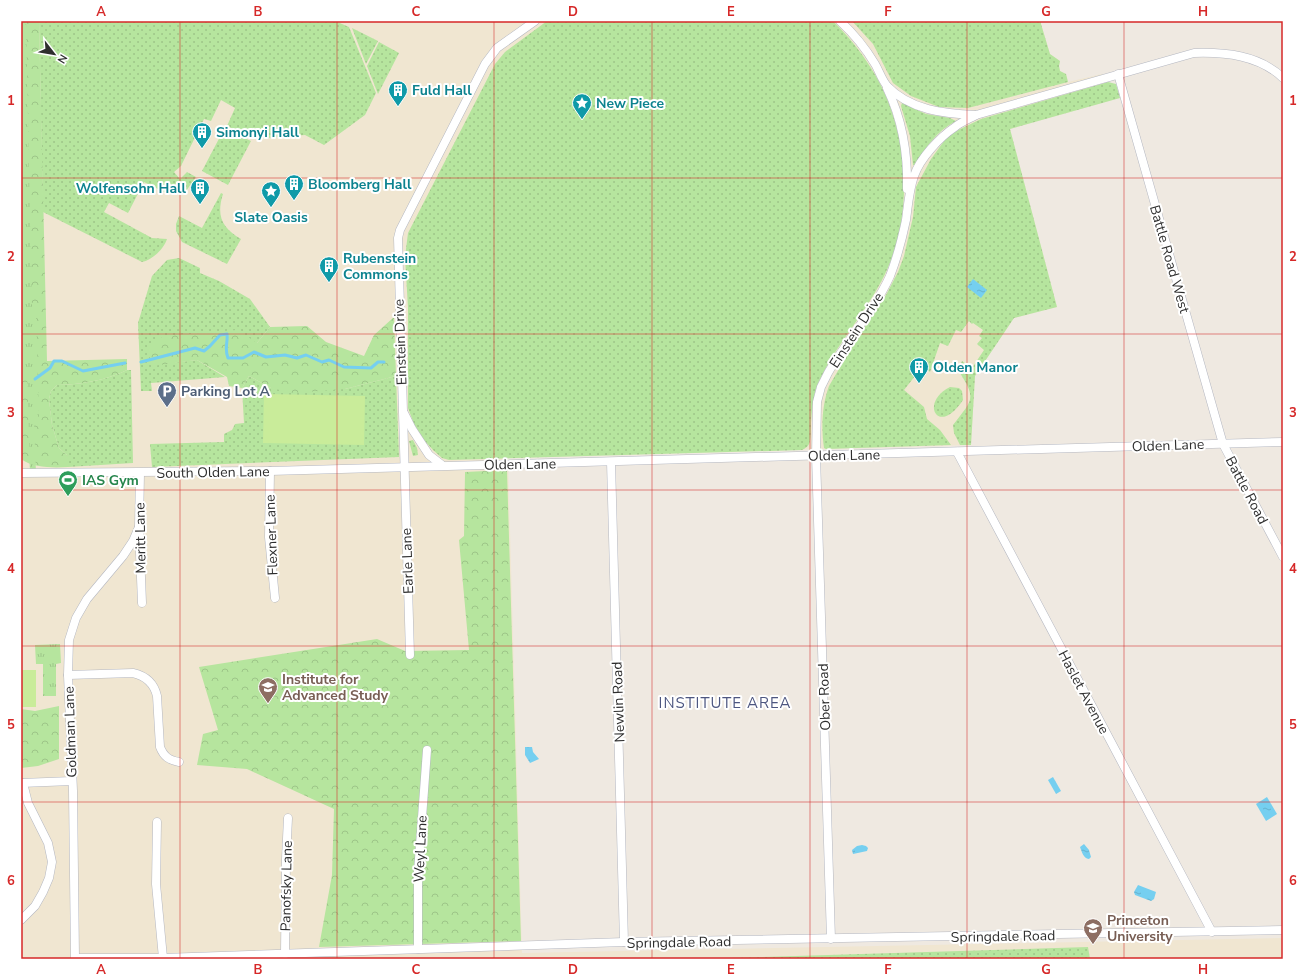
<svg xmlns="http://www.w3.org/2000/svg" width="1304" height="980" font-family="'Nunito Sans',sans-serif">
<style>
.education{fill:#f0e6d1}
.grass{fill:url(#grass-dots)}
.forest{fill:url(#forest-crowns)}
.park{fill:url(#park-tufts)}
.pitch{fill:#c9ec9a}
.water{fill:url(#water-ripples)}
.lines{fill:none;stroke-linecap:round;stroke-linejoin:round}
.stream{stroke:#75cff0;stroke-width:3}
.street-casing{stroke:#b4b7c1;stroke-width:9}
.street{stroke:#fff;stroke-width:8}
.grid{fill:none;stroke:#d62828;stroke-width:1;stroke-opacity:0.55}
.labels{text-anchor:middle;stroke-width:4;stroke-linejoin:round;paint-order:stroke}
.culture-label{font-size:14px;font-weight:bold;fill:#0d838f;stroke:#fff;text-anchor:start}
.street-label{font-size:14px;fill:#2e2e2e;stroke:#fff}
.service-label{font-size:14px;font-weight:bold;fill:#4e5e75;stroke:#fff;text-anchor:start}
.leisure-label{font-size:14px;font-weight:bold;fill:#27864d;stroke:#fff;text-anchor:start}
.education-label{font-size:14px;font-weight:bold;fill:#785e54;stroke:#fff;text-anchor:start}
.neighbourhood-label{font-size:15px;letter-spacing:1px;fill:#4d5680;stroke:#fff}
.neatline{fill:none;stroke:#d62828;stroke-width:1.5}
.grid-label{font-size:13px;text-anchor:middle;font-weight:bold;fill:#d62828}
</style>
<defs>
<pattern id="grass-dots" width="8" height="8" patternUnits="userSpaceOnUse"><rect width="8" height="8" fill="#b6e59e"/><path d="M2 2h.1M6 6h.1" fill="none" stroke="#9dc588" stroke-width="1.8" stroke-linecap="round"/></pattern>
<pattern id="forest-crowns" width="20" height="18" patternUnits="userSpaceOnUse"><rect width="20" height="18" fill="#b6e59e"/><path d="M2 6a3 3 0 1 1 6 0M12 15a3 3 0 1 1 6 0" fill="none" stroke="#9dc588"/></pattern>
<pattern id="park-tufts" width="24" height="20" patternUnits="userSpaceOnUse"><rect width="24" height="20" fill="#b6e59e"/><path d="M3 7l-1-3M5 7V3M7 7l1-3M15 17l-1-3M17 17v-4M19 17l1-3" fill="none" stroke="#9dc588"/></pattern>
<pattern id="water-ripples" width="26" height="14" patternUnits="userSpaceOnUse"><rect width="26" height="14" fill="#75cff0"/><path d="M2 4q2-2 4 0t4 0M15 11q2-2 4 0t4 0" fill="none" stroke="#66b2ce"/></pattern>
</defs>
<rect width="100%" height="100%" fill="#efe9e1"/>
<polygon class="education" points="26,21 1041,21 1041,24 1050,54 1060,61 1059,66 1060,71 1066,74 1068,82 1102,74 1108,101 1010,129 1057,307 1014,318 975,376 971,445 508,458 522,953 1283,938 1283,959 21,959 21,369 27,368 30,473 34,421"/>
<g class="grass">
<path d="M39,21h296l14,6 27,66 -11,22 -41,30 -19,-10 -51,4 -27,-13 8,-18 -14,-8 -10,21 -7,-2 -23,47 -7,6 6,7 7,-7 9,5 -10,14 -16,-7 -6,8 -20,-10 -16,31 -19,-10 -5,9 48,26 15,1c-3,10 -15,21 -25,23l-99,-50z"/>
<path d="M547,21h286c14,14 27,29 38,47 39,61 45,149 10,214 -18,34 -44,62 -61,97 -7,14 -8,29 -9,44 0,6 0,13 -1,18 -1,5 -4,7 -8,9l-353,10 -7,-2 -9,-8 -9,-10 -10,-16 -6,-16v-100l-3,-51 3,-24 87,-169 10,-12z"/>
<polygon points="852,21 1041,21 1041,24 1050,54 1060,61 1059,66 1060,71 1066,74 1068,82 968,108 939,107 911,96 893,83 873,44"/>
<polygon points="352,28 378,41 366,64"/>
<polygon points="379,42 399,53 378,94 367,66"/>
<path d="M1108,82l8,2 4,14 -110,31 47,178 -43,11 -39,58 -4,69h-11l-6,-12 -1,-8c20,-26 24,-26 5,-55l4,-9 10,7 12,-18 -7,-6 5,-6 -3,-2 4,-6 -10,-7 -1,1 -3,-3 -8,11 -5,-2 -8,16 -8,-3 -10,29 -7,-6 -19,24 20,17 3,12 13,11 11,15 -125,4 -2,-1c-3,-21 -2,-43 5,-62l27,-46 30,-45 12,-23 6,-16 9,-39 3,-30 15,-28 16,-22 7,-5 27,-13z"/>
<path d="M902,103l24,11 24,4 6,3c-20,11 -30,25 -40,45l-3,-1 -3,-29 -9,-30z"/>
<polygon points="225,129 251,141 228,185 202,171 223,131 224,131"/>
<path d="M221,193l2,1c-7,22 -1,34 18,45l-14,25 -45,-22 -6,-11v-7l3,-8 23,12z"/>
<polygon points="179,258 200,268 200,273 219,281 250,299 270,327 257,343 152,365 197,360 225,377 151,383 152,391 141,391 138,323 152,276 167,260"/>
<path d="M127,370h4l2,93 -65,4v-11l-9,-8 -7,-23 -3,-26 2,-8 6,-6c21,0 51,-5 70,-15z"/>
<polygon points="249,376 271,388 345,389 396,376 399,457 152,467 150,444 224,442 224,434 232,430 235,424 244,423 242,388"/>
<path d="M950,387l9,1 3,3 1,9c-25,38 -44,2 -13,-13z"/>
<polygon points="413,440 417,448 418,455 413,456 409,441"/>
<polygon points="1088,947 1090,959 695,959"/>
</g>
<g class="forest">
<path d="M21,21h18l8,340 80,-2v11c-19,10 -49,15 -70,15l-6,6 -2,8 3,26 7,23 9,8v11c-14,1 -35,1 -47,-8z"/>
<polygon points="394,317 396,376 345,389 293,393 271,388 249,376 242,388 229,386 227,377 197,360 152,366 148,349 163,336 237,330 257,343 270,327 307,326 326,342 364,356 374,335"/>
<polygon points="507,470 521,941 319,947 332,875 334,809 247,769 197,765 203,734 218,730 199,667 377,639 405,651 469,650 459,540 464,536 465,472"/>
<polygon points="59,706 59,759 38,766 21,768 21,709 35,711"/>
</g>
<g class="park">
<polygon points="21,21 26,21 32,310 36,310 39,421 34,422 36,473 30,474 27,368 21,370"/>
<polygon points="60,644 61,663 56,664 56,696 43,696 43,664 36,664 35,645"/>
</g>
<g class="pitch">
<polygon points="264,394 365,396 364,445 263,443"/>
<rect x="21" y="670" width="15" height="37"/>
</g>
<g class="water">
<polygon points="973,279 987,290 981,298 967,287"/>
<polygon points="525,747 532,747 533,752 539,759 530,763 525,755"/>
<polygon points="1053,777 1061,791 1056,794 1048,780"/>
<polygon points="1267,797 1277,814 1266,821 1256,804"/>
<path d="M1084,844l5,6 2,7 -2,2c-6,-1 -7,-7 -9,-12z"/>
<polygon points="862,845 866,846 868,848 867,851 853,854 852,850 857,846"/>
<polygon points="1138,885 1156,892 1154,899 1151,901 1135,895 1134,892"/>
</g>
<g class="lines">
<g class="stream">
<path d="M141,362l54,-14 9,3 6,-5 10,-11 7,-1c1,10 -3,14 1,24h15l11,-6 12,5 19,-2 12,3 9,-3 16,7 7,-2 15,7 27,1 7,-6h6"/>
<polyline points="35,379 50,368 54,361 62,361 83,371 125,363"/>
</g>
<defs>
<g id="street">
<path d="M840,21c13,12 26,28 35,43 4,7 7,16 12,22 23,24 57,28 89,29l218,-62c31,-1 65,2 89,25"/>
<polyline points="1118,74 1223,444 1283,557"/>
<path d="M887,88c15,31 21,66 20,101"/>
<polyline points="404,413 412,429 429,455 442,465"/>
<polyline points="957,452 1212,932"/>
<polyline points="611,462 624,942"/>
<polyline points="270,471 269,537 275,598"/>
<polyline points="21,473 270,471 1283,442"/>
<polyline points="140,473 139,527 142,603"/>
<polyline points="139,527 133,541 123,556 87,599 76,618 69,640 68,675 73,791 75,958 163,958 624,942 1283,930"/>
<polyline points="410,655 398,238 400,230 485,64 497,48 535,21"/>
<path d="M68,675l65,-2c13,3 21,10 24,23l3,51c4,10 9,13 19,15"/>
<polyline points="21,783 72,781"/>
<polyline points="157,822 156,884 163,958"/>
<polyline points="21,920 35,906 43,892 49,878 52,862 48,843 28,803 23,783"/>
<path d="M831,939l-15,-483 1,-54 4,-15 7,-14c19,-33 46,-62 62,-97 7,-18 12,-37 16,-56 2,-15 3,-30 8,-44 6,-18 26,-39 41,-49 6,-5 14,-8 21,-12"/>
<polyline points="418,949 418,872 427,750"/>
<polyline points="285,954 286,859 288,818"/>
</g>
</defs>
<use href="#street" class="street-casing"/>
<use href="#street" class="street"/>
</g>
<path class="grid" d="M180,21v938M337,21v938M494,21v938M652,21v938M810,21v938M967,21v938M1124,21v938M21,178h1262M21,334h1262M21,490h1262M21,646h1262M21,802h1262"/>
<defs>
<symbol id="building-pin" viewBox="-11 -11 22 30"><path d="M0 17L-7.5 6A9.5 9.5 0 1 1 7.5 6Z" fill="#0f9aa8" stroke="#fff"/><path d="M-4-6H4V6H1V3H-1V6H-4ZM-2.5-4.3h1.7v1.8h-1.7ZM.8-4.3h1.7v1.8H.8ZM-2.5-1h1.7V.8h-1.7ZM.8-1h1.7V.8H.8Z" fill="#fff"/></symbol>
<symbol id="sight-pin" viewBox="-11 -11 22 30"><path d="M0 17L-7.5 6A9.5 9.5 0 1 1 7.5 6Z" fill="#0f9aa8" stroke="#fff"/><path d="M0-6L1.8-2.2L6-1.7L2.9 1.2L3.7 5.4L0 3.3L-3.7 5.4L-2.9 1.2L-6-1.7L-1.8-2.2Z" fill="#fff"/></symbol>
<symbol id="parking-pin" viewBox="-11 -11 22 30"><path d="M0 17L-7.5 6A9.5 9.5 0 1 1 7.5 6Z" fill="#5c6f8a" stroke="#fff"/><path d="M-3.5-5.5H1a3.5 3.5 0 0 1 0 7H-1V5.5H-3.5ZM-1-3.4V-.6H.8a1.4 1.4 0 0 0 0-2.8Z" fill="#fff"/></symbol>
<symbol id="stadium-pin" viewBox="-11 -11 22 30"><path d="M0 17L-7.5 6A9.5 9.5 0 1 1 7.5 6Z" fill="#2e9e5b" stroke="#fff"/><path d="M0-5a6.5 5 0 1 0 0 10a6.5 5 0 1 0 0-10ZM-3.5-1.8h7v3.6h-7Z" fill="#fff"/></symbol>
<symbol id="university-pin" viewBox="-11 -11 22 30"><path d="M0 17L-7.5 6A9.5 9.5 0 1 1 7.5 6Z" fill="#8d6e63" stroke="#fff"/><path d="M0-5L7-2L0 1L-7-2ZM-4 1L0 2.5L4 1V4Q0 6-4 4Z" fill="#fff"/></symbol>
</defs>
<g fill-rule="evenodd">
<use href="#building-pin" x="387" y="79" width="22" height="30"/>
<use href="#sight-pin" x="571" y="92" width="22" height="30"/>
<use href="#building-pin" x="191" y="121" width="22" height="30"/>
<use href="#building-pin" x="283" y="173" width="22" height="30"/>
<use href="#building-pin" x="189" y="177" width="22" height="30"/>
<use href="#sight-pin" x="260" y="180" width="22" height="30"/>
<use href="#building-pin" x="318" y="255" width="22" height="30"/>
<use href="#building-pin" x="908" y="356" width="22" height="30"/>
<use href="#parking-pin" x="156" y="380" width="22" height="30"/>
<use href="#stadium-pin" x="57" y="469" width="22" height="30"/>
<use href="#university-pin" x="257" y="676" width="22" height="30"/>
<use href="#university-pin" x="1082" y="917" width="22" height="30"/>
</g>
<g class="labels">
<g class="culture-label">
<text x="412" y="95">Fuld Hall</text>
<text x="596" y="108">New Piece</text>
<text x="216" y="137">Simonyi Hall</text>
<text x="308" y="189">Bloomberg Hall</text>
<text x="186" y="193" text-anchor="end">Wolfensohn Hall</text>
<text x="271" y="222" text-anchor="middle">Slate Oasis</text>
<text x="343" y="263">Rubenstein<tspan x="343" dy="16">Commons</tspan></text>
<text x="933" y="372">Olden Manor</text>
</g>
<g class="street-label">
<text transform="translate(1170 259) rotate(74)" y="5">Battle Road West</text>
<text transform="translate(856 330) rotate(-57)" y="5">Einstein Drive</text>
<text transform="translate(400 342) rotate(-92)" y="5">Einstein Drive</text>
<text transform="translate(1168 445) rotate(-2)" y="5">Olden Lane</text>
<text transform="translate(844 455) rotate(-1)" y="5">Olden Lane</text>
<text transform="translate(520 464) rotate(-1)" y="5">Olden Lane</text>
<text transform="translate(213 472) rotate(-1)" y="5">South Olden Lane</text>
<text transform="translate(1247 490) rotate(62)" y="5">Battle Road</text>
<text transform="translate(271 535) rotate(-92)" y="5">Flexner Lane</text>
<text transform="translate(140 538) rotate(-91)" y="5">Meritt Lane</text>
<text transform="translate(407 561) rotate(-92)" y="5">Earle Lane</text>
<text transform="translate(1084 692) rotate(62)" y="5">Haslet Avenue</text>
<text transform="translate(824 697) rotate(-92)" y="5">Ober Road</text>
<text transform="translate(618 702) rotate(-92)" y="5">Newlin Road</text>
<text transform="translate(70 732) rotate(-92)" y="5">Goldman Lane</text>
<text transform="translate(420 849) rotate(-87)" y="5">Weyl Lane</text>
<text transform="translate(286 886) rotate(-89)" y="5">Panofsky Lane</text>
<text transform="translate(1003 936) rotate(-1)" y="5">Springdale Road</text>
<text transform="translate(679 942) rotate(-1)" y="5">Springdale Road</text>
</g>
<g class="service-label">
<text x="181" y="396">Parking Lot A</text>
</g>
<g class="leisure-label">
<text x="82" y="485">IAS Gym</text>
</g>
<g class="education-label">
<text x="282" y="684">Institute for<tspan x="282" dy="16">Advanced Study</tspan></text>
<text x="1107" y="925">Princeton<tspan x="1107" dy="16">University</tspan></text>
</g>
<g class="neighbourhood-label">
<text x="725" y="708">INSTITUTE AREA</text>
</g>
</g>
<rect width="1304" height="980" fill="none" stroke="#ffffff" stroke-width="44"/>
<g transform="translate(54 54) rotate(121)" stroke="#ffffff" stroke-width="3" paint-order="stroke">
<path d="M0-3L7 15L0 10L-7 15Z" fill="#2e2e2e"/>
<text y="-6" font-size="11" font-weight="bold" text-anchor="middle" fill="#2e2e2e">N</text>
</g>
<rect x="22" y="22" width="1260" height="936" class="neatline"/>
<g class="grid-label">
<text x="101" y="16">A</text>
<text x="258" y="16">B</text>
<text x="416" y="16">C</text>
<text x="573" y="16">D</text>
<text x="731" y="16">E</text>
<text x="888" y="16">F</text>
<text x="1046" y="16">G</text>
<text x="1203" y="16">H</text>
<text x="11" y="105">1</text>
<text x="1293" y="105">1</text>
<text x="11" y="261">2</text>
<text x="1293" y="261">2</text>
<text x="11" y="417">3</text>
<text x="1293" y="417">3</text>
<text x="11" y="573">4</text>
<text x="1293" y="573">4</text>
<text x="11" y="729">5</text>
<text x="1293" y="729">5</text>
<text x="11" y="885">6</text>
<text x="1293" y="885">6</text>
<text x="101" y="974">A</text>
<text x="258" y="974">B</text>
<text x="416" y="974">C</text>
<text x="573" y="974">D</text>
<text x="731" y="974">E</text>
<text x="888" y="974">F</text>
<text x="1046" y="974">G</text>
<text x="1203" y="974">H</text>
</g>
</svg>
